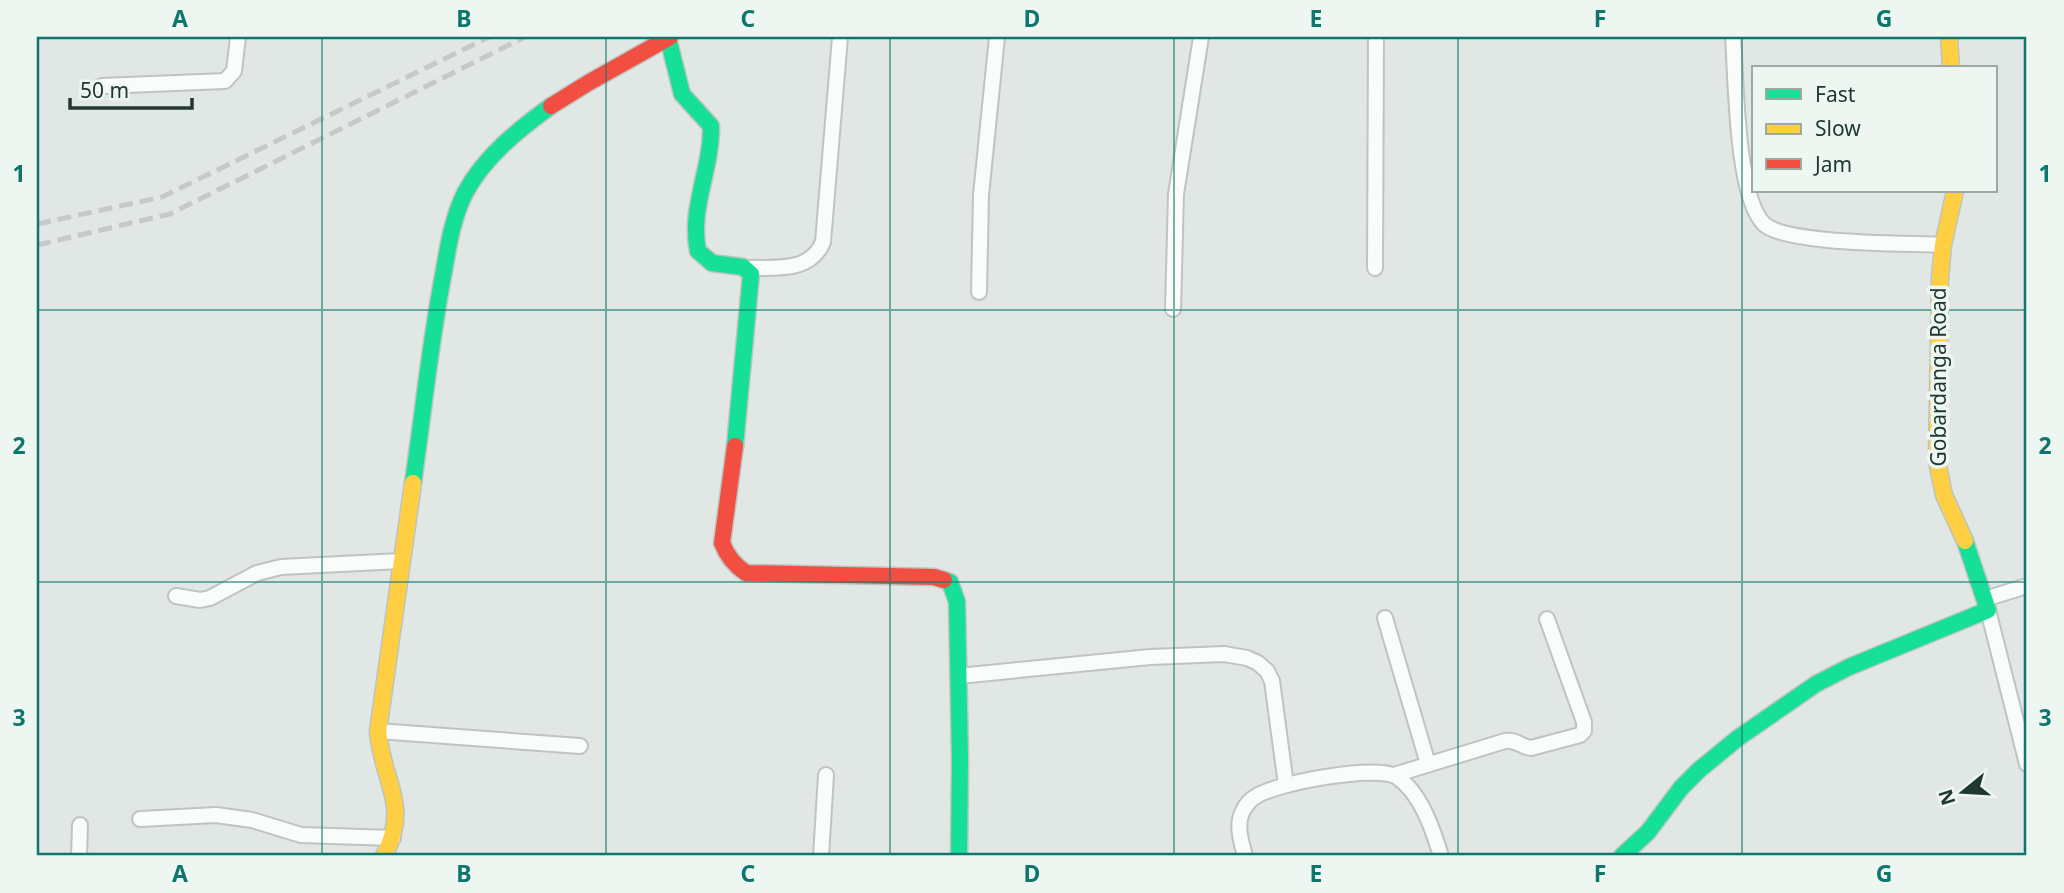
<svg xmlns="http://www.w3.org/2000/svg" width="2064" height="893" font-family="'Noto Sans',sans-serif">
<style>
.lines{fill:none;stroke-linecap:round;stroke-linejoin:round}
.street-casing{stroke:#bec4c1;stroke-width:18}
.fast-casing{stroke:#bdc5c1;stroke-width:19}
.slow-casing{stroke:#bdc5c1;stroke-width:19}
.jam-casing{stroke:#bdc5c1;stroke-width:19}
.street{stroke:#fafbfb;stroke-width:14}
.fast{stroke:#16e098;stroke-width:16}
.slow{stroke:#ffcf43;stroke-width:16}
.jam{stroke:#f24e42;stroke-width:16}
.rail{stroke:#c6c9c8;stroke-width:5;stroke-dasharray:14 7;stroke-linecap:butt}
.grid{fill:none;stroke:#0f766e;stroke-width:2;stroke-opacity:0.55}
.labels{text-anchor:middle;stroke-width:7;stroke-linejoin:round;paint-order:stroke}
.street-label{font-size:21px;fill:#203930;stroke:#eef6f2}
.neatline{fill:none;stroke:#0f766e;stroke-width:2.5}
.grid-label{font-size:23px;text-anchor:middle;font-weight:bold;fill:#0f766e}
</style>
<rect width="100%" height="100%" fill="#e1e7e4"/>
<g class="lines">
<defs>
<g id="street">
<path d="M1733,37c3,40 3,160 31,187 23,21 144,19 179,21"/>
<polyline points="102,86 225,81 234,71 238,37"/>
<path d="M748,268c28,-1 62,5 75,-26l17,-205"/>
<polyline points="1375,268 1376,37"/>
<polyline points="979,292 981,195 997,37"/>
<polyline points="1173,309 1176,194 1201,37"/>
<polyline points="176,596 200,600 210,598 257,573 281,567 401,561"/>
<polyline points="1985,599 2027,586"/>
<polyline points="1988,610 2027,764"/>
<polyline points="1385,618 1428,764"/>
<polyline points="959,676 1150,657 1224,654 1247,658 1258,663 1267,671 1272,681 1286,785"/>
<polyline points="378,731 580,746"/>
<path d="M1394,775l111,-34c11,-2 16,6 26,7l49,-13 4,-4v-9l-37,-103"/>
<polyline points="140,819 216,815 252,820 301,835 393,838"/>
<polyline points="79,856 80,825"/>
<polyline points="821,856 826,775"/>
<path d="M1245,856c-4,-15 -10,-33 -1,-47 2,-4 7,-10 11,-12 19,-14 123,-33 142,-20 24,16 36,53 44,79"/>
</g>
<g id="fast">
<path d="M668,38l14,56 29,32c1,43 -22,82 -13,125l14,12 31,4 8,7 -16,172"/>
<path d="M413,483c10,-69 17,-139 30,-207 5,-28 9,-57 22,-83 19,-36 54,-64 86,-87"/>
<polyline points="944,580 950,582 957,602 960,760 959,856"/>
<polyline points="1622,856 1648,832 1681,788 1699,770 1738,738 1816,684 1849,667 1988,610 1965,541"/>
</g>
<g id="slow">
<polyline points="1949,37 1951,68"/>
<polyline points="1955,191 1943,245 1940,278 1937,461 1944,495 1965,541"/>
<path d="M384,856c27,-52 -2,-74 -6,-125l35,-248"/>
</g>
<g id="jam">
<polyline points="551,106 588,83 670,37"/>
<path d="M735,446l-13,97c5,13 12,22 24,30l188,4 10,3"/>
</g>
</defs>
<use href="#street" class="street-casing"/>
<use href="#fast" class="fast-casing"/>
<use href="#slow" class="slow-casing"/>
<use href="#jam" class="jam-casing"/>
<use href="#street" class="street"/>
<use href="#fast" class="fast"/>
<use href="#slow" class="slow"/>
<use href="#jam" class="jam"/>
<g class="rail">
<polyline points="37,224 162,197 489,37"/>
<polyline points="37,245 170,214 525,37"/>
</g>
</g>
<path class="grid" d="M322,37v819M606,37v819M890,37v819M1174,37v819M1458,37v819M1742,37v819M37,310h1990M37,582h1990"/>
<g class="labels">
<g class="street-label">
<text transform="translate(1939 377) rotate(-90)" y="7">Gobardanga Road</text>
</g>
</g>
<rect width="2064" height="893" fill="none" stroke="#eef6f2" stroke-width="77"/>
<rect x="1752" y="66" width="245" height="126" fill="#eef6f2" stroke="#9caaa4" stroke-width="2"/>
<rect x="1766" y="89" width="35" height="10" fill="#16e098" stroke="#9caaa4" stroke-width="2"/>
<text x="1815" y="102" font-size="21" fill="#203930">Fast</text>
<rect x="1766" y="124" width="35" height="10" fill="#ffcf43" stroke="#9caaa4" stroke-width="2"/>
<text x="1815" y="136" font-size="21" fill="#203930">Slow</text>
<rect x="1766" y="159" width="35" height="10" fill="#f24e42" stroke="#9caaa4" stroke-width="2"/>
<text x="1815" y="172" font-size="21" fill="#203930">Jam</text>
<g transform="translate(1963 792) rotate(252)" stroke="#eef6f2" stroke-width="5" paint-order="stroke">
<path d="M0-5L12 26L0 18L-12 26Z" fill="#203930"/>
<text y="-10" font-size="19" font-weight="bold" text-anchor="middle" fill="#203930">N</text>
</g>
<path d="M70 98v10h122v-10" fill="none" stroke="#203930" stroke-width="3.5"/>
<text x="80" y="98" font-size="21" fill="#203930" stroke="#eef6f2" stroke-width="5" paint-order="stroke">50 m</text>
<rect x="38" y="38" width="1987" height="816" class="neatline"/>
<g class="grid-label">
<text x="180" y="27">A</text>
<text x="464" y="27">B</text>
<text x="748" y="27">C</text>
<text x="1032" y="27">D</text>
<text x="1316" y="27">E</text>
<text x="1600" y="27">F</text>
<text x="1884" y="27">G</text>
<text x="19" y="182">1</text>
<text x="2045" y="182">1</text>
<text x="19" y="454">2</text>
<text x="2045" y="454">2</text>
<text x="19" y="726">3</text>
<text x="2045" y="726">3</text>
<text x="180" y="882">A</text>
<text x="464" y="882">B</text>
<text x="748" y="882">C</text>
<text x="1032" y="882">D</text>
<text x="1316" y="882">E</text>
<text x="1600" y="882">F</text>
<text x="1884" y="882">G</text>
</g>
</svg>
